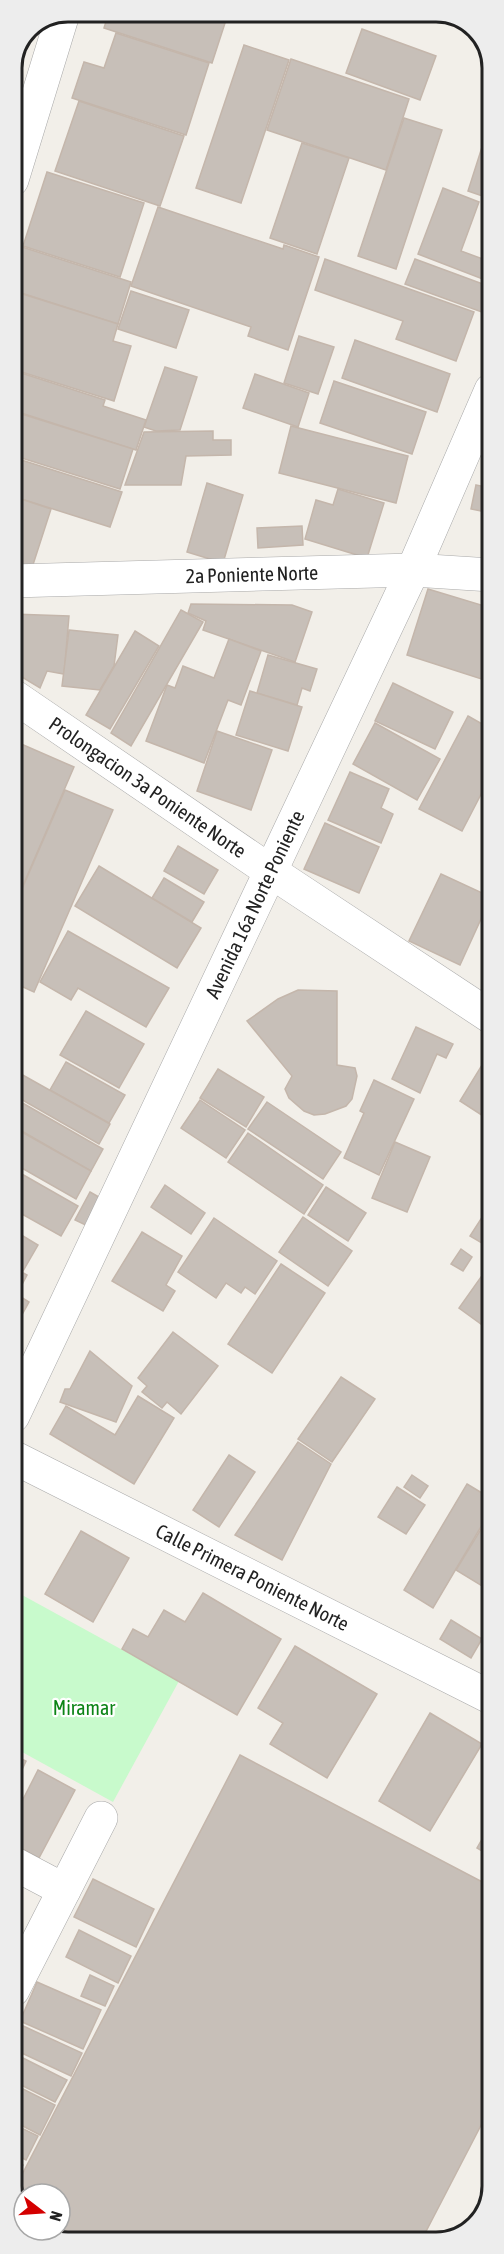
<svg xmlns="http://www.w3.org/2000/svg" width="504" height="2254" font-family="'Asap Condensed',sans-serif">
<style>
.park{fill:#c8facc}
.building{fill:#c7bfb8;stroke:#c4b6ab;stroke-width:1.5}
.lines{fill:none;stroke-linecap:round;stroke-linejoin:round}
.minor-casing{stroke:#a9a9a9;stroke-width:34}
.tertiary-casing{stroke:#a9a9a9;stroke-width:34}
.minor{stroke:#fff;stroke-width:33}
.tertiary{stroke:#fff;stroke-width:33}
.labels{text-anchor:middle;stroke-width:4.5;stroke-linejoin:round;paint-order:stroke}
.street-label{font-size:20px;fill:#222;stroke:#fff}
.park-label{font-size:20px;fill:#0c8416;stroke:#fff}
.rim{fill:none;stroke:#222;stroke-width:3}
</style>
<rect width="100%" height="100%" fill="#f2efe9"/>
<polygon class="park" points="13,1590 179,1681 113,1802 13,1747"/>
<g class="building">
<polygon points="109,12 202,12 226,20 212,63 104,28"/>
<polygon points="362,29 436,56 420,100 346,73"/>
<polygon points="116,33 209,63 186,135 72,98 84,62 104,68"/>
<polygon points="244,45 289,60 241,203 196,188"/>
<polygon points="16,59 20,60 12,85 12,68"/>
<polygon points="291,59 409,99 386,170 267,130"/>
<polygon points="79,101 184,136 160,206 55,171"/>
<polygon points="404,118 442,130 396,269 358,256"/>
<polygon points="302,143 349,158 317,254 270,238"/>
<polygon points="483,144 491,147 491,199 468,191"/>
<polygon points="47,172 144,203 120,277 23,246"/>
<polygon points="443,188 479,202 461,251 491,262 491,272 488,281 418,254"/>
<polygon points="158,207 283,249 284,245 319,257 288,350 248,336 251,327 131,286"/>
<polygon points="19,246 131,282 118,324 12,290 12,268"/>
<polygon points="325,259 474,312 456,361 396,339 403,321 315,290"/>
<polygon points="415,259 491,287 490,315 405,284"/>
<polygon points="13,291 118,324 113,341 131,346 114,401 12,369"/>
<polygon points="131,291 189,310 176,348 118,329"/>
<polygon points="299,336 334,347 318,394 284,383"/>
<polygon points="355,340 450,374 437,412 342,378"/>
<polygon points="165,367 197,377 180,430 156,431 144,427"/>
<polygon points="12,370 105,400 103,406 146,420 136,450 12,410"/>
<polygon points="255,374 309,393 298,427 243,408"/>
<polygon points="334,381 426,412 412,454 320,423"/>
<polygon points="12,411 133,449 120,489 12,455"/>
<polygon points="291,426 408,456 396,503 279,473"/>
<polygon points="213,431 213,440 231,440 231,455 186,456 181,485 125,485 144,432"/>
<polygon points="12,457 122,492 110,527 12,496"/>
<polygon points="207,483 243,495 223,563 187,552"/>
<polygon points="476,485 491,488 491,513 471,509"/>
<polygon points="338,489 384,503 367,558 305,539 316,500 333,505"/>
<polygon points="12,496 51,509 29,577 12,572"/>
<polygon points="302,526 303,545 258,548 257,528"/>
<polygon points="428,589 491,608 491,682 407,655"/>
<polygon points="191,604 292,605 312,612 295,662 203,630 206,621 188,613"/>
<polygon points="181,610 203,622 131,746 111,733"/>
<polygon points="12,614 69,616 64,674 47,671 40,688 12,671"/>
<polygon points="69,630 118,635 114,666 100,690 62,686"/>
<polygon points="135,631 159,646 110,729 86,715"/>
<polygon points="229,639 261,651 241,705 228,700 204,763 146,741 167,685 175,688 183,666 214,678"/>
<polygon points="268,655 317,669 310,691 302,688 297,705 257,693"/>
<polygon points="393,683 453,712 435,749 375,721"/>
<polygon points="250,691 302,707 288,751 236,735"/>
<polygon points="468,716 491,729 491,775 462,831 419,809"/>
<polygon points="375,723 440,759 417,800 353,764"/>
<polygon points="217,731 272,750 251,810 197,791"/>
<polygon points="12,740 74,767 12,911"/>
<polygon points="350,772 389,789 381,808 393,814 381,843 328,820"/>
<polygon points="65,790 113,810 34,992 12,982 12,912"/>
<polygon points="325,823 379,847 359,893 304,869"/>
<polygon points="178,846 218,870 204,894 164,871"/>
<polygon points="99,866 201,928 177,968 75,906"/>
<polygon points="441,874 491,897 460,965 409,941"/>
<polygon points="164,878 204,902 192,922 152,898"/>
<polygon points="68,931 169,988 146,1027 78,988 71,1000 40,982"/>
<polygon points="298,990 337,991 337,1065 355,1068 357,1076 352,1099 346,1106 325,1114 314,1115 304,1111 289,1098 285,1089 292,1076 247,1021 278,999"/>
<polygon points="86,1011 144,1044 119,1088 60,1055"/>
<polygon points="416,1027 453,1044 446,1058 437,1054 420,1093 392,1079"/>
<polygon points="66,1062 125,1095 109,1123 50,1090"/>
<polygon points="482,1065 491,1071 491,1121 460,1101"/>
<polygon points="12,1069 110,1124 99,1144 12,1094"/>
<polygon points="218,1069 264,1097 246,1127 200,1098"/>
<polygon points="374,1080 414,1099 379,1175 344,1158 364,1113 360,1111"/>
<polygon points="12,1097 103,1149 91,1171 13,1126"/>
<polygon points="200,1100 245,1130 226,1158 181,1128"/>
<polygon points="267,1102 341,1152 323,1179 248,1129"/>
<polygon points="13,1127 91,1171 76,1199 13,1163"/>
<polygon points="248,1133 323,1185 304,1214 228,1162"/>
<polygon points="395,1142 430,1157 407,1212 372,1198"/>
<polygon points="13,1169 78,1206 61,1236 13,1209"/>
<polygon points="165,1185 205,1213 191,1234 151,1207"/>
<polygon points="326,1187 366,1213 348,1241 308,1215"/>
<polygon points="90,1192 106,1201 92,1228 75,1220"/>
<polygon points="490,1205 492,1207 492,1249 470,1236"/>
<polygon points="303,1217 352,1251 328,1286 279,1252"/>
<polygon points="214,1218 277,1261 255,1294 245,1287 241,1293 226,1283 216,1298 178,1272"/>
<polygon points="13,1230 38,1245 23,1271 13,1265"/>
<polygon points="142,1232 182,1256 166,1285 175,1291 163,1311 112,1281"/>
<polygon points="461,1249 472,1257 463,1271 451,1264"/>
<polygon points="281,1264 325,1293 272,1373 228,1344"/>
<polygon points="13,1267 27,1275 17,1294 13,1292"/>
<polygon points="481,1277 492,1285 492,1332 459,1308"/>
<polygon points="13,1292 29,1302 13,1331"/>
<polygon points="173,1332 218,1366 181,1414 167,1402 162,1408 142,1392 147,1386 138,1378"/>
<polygon points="90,1351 132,1386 116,1422 60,1402 65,1389 70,1389"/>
<polygon points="341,1377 375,1399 332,1462 298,1439"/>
<polygon points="138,1396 174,1418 134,1484 50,1434 66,1406 115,1435"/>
<polygon points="298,1442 331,1464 282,1560 235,1535"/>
<polygon points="229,1455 255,1472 219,1527 193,1510"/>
<polygon points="412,1475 428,1486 420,1498 404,1487"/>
<polygon points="467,1484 492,1499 492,1508 433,1608 404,1590"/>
<polygon points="397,1487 425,1505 406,1534 378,1517"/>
<polygon points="486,1521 492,1524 492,1592 456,1570"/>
<polygon points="81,1531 129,1558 93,1622 45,1594"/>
<polygon points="203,1593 281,1639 237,1715 122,1649 133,1629 148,1637 164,1610 185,1622"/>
<polygon points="451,1620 482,1639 471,1658 440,1639"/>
<polygon points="295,1646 377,1694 327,1778 270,1744 283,1723 258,1708"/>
<polygon points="430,1713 482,1744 430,1831 379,1801"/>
<polygon points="13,1755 26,1761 13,1789"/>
<polygon points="240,1755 492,1887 492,2104 421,2241 61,2242 38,2230 60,2230 60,2194 24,2194 24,2217 13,2196 13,2192"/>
<polygon points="38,1770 75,1790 39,1858 13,1844 13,1819"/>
<polygon points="492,1822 492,1857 477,1848"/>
<polygon points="93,1879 154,1909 136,1947 74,1917"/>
<polygon points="79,1930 131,1956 118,1983 66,1957"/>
<polygon points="90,1975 114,1986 105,2006 81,1996"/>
<polygon points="37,1982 101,2010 83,2049 20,2021"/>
<polygon points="21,2025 82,2053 71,2076 13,2049 13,2041"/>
<polygon points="13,2053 67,2080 55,2102 13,2081"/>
<polygon points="13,2084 55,2105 40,2135 13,2121"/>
<polygon points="13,2124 38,2136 26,2160 13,2153"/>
<polygon points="13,2160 23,2165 13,2185"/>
</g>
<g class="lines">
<defs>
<g id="minor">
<polyline points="12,180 63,14"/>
<path id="s1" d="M12,695l258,176 221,146"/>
<polyline points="13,1863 64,1890"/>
<polyline points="13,1990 101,1818"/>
</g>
<g id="tertiary">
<path id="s2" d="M12,581l401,-11 78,5"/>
<path id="s3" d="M13,1416l400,-846 78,-180"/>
<path id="s4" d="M13,1457l479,241"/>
</g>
</defs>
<use href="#minor" class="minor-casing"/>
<use href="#tertiary" class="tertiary-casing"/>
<use href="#minor" class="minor"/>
<use href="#tertiary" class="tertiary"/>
</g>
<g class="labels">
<g class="street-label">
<text dy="7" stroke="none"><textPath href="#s2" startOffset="240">2a Poniente Norte</textPath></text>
<text dy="7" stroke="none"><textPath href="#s1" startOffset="164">Prolongacion 3a Poniente Norte</textPath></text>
<text dy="7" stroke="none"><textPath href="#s3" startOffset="566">Avenida 16a Norte Poniente</textPath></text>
<text dy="7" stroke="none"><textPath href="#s4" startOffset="268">Calle Primera Poniente Norte</textPath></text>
</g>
<g class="park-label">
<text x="84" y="1715">Miramar</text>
</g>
</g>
<path d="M0 0H504V2254H0ZM68 22H436A46 46 0 0 1 482 68V2186A46 46 0 0 1 436 2232H68A46 46 0 0 1 22 2186V68A46 46 0 0 1 68 22Z" fill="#ededed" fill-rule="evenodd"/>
<path class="rim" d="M68 22H436A46 46 0 0 1 482 68V2186A46 46 0 0 1 436 2232H68A46 46 0 0 1 22 2186V68A46 46 0 0 1 68 22Z"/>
<g transform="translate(42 2212) rotate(107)"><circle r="28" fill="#ffffff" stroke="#a7a7a7" stroke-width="1.5"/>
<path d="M0-4.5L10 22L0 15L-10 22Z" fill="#d40000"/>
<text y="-9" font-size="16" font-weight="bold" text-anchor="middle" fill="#222222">N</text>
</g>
</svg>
